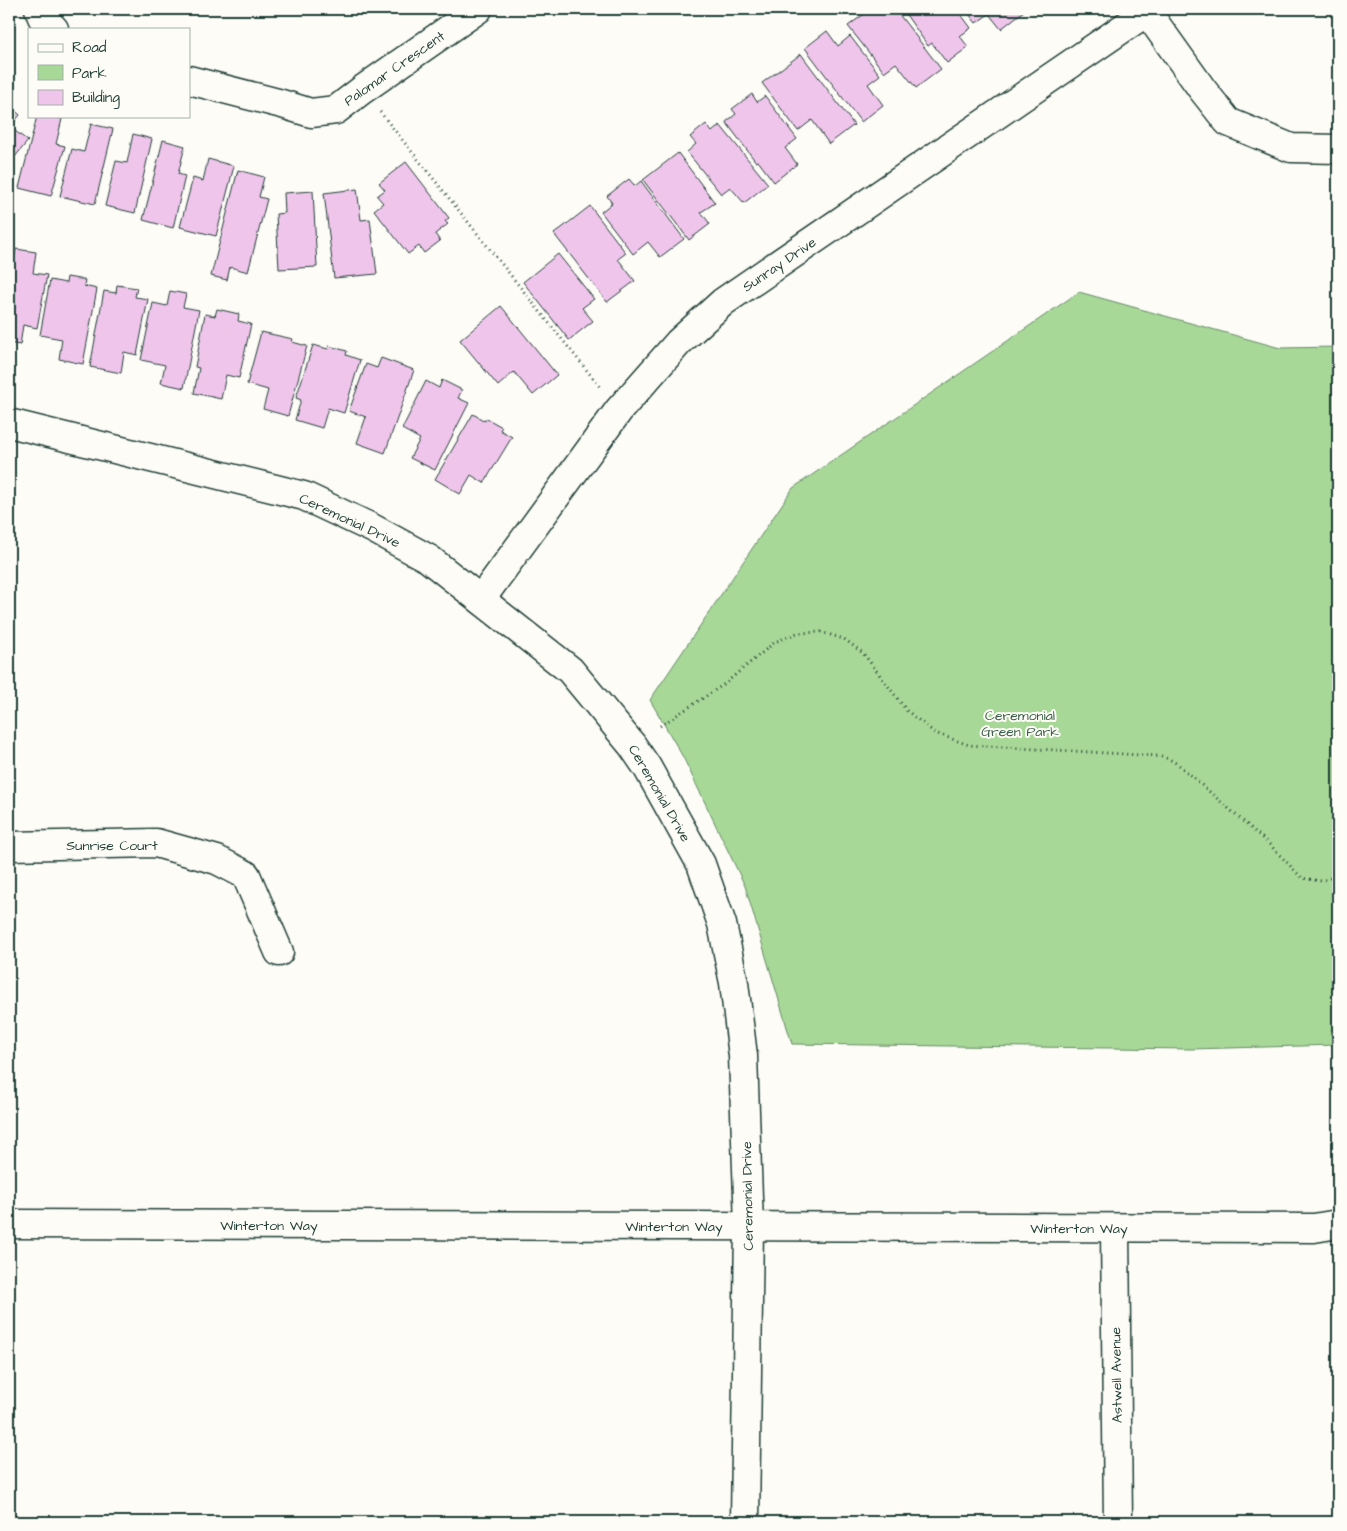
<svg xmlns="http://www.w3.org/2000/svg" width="1347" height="1531" font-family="'Architects Daughter',sans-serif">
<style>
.green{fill:#a8d897;stroke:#648a66}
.building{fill:#f0c5ec;stroke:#1f3d34}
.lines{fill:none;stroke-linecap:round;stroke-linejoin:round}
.minor-casing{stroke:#1f3d34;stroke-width:31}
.path{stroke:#1f3d34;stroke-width:3;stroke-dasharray:1 4;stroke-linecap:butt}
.minor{stroke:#fdfcf7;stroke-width:28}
.labels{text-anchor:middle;stroke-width:4;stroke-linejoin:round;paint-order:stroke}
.street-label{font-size:14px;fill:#1f3d34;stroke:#fdfcf7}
.park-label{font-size:14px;fill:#3a5c48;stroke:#fdfcf7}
</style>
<rect width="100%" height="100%" fill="#fdfcf7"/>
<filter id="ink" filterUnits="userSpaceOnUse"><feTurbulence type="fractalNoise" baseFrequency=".02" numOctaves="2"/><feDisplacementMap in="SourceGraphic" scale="10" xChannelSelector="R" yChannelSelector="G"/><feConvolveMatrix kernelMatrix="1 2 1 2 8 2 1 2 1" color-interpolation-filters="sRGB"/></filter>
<g filter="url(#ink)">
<polygon class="green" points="1079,292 1280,348 1338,347 1338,1045 1191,1049 792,1044 745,886 683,757 650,700 793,488"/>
<g class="building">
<polygon points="871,9 895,9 941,69 916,88 896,63 884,72 848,26"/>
<polygon points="902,9 957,9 971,28 960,36 968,47 947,63 932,43 928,46"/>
<polygon points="965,9 1024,9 1025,10 1001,29 989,14 976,23"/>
<polygon points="827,31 838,46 850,36 880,75 868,84 883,105 861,122 805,48"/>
<polygon points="801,54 854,125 829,144 812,120 798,131 762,83"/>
<polygon points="752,94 757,102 765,96 797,139 785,148 797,164 774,182 758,161 756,162 726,122 736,114 732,109"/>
<polygon points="9,105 20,115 10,127 28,141 9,164"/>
<polygon points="37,116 53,116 62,119 56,144 65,146 51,196 19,188"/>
<polygon points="91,124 113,129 95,204 60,196 72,149 84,152"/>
<polygon points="706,124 712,132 720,125 768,184 744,203 730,187 721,194 687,152 696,144 690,137"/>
<polygon points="133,134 152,139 135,213 105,206 116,161 127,163"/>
<polygon points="163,140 185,146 178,174 185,176 173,228 143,220"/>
<polygon points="678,153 715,203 701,212 710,224 689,240 643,180"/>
<polygon points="208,159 234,166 216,236 180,227 193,178 203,181"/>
<polygon points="406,162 449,218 445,221 448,224 435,234 440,241 424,253 419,246 408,254 374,210 383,203 377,196 385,190 379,183"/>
<polygon points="238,170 264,177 259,197 267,199 248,272 230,267 227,280 211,276"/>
<polygon points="629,179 635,186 641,181 684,239 660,257 648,242 633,254 601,212 612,203 607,196"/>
<polygon points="357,189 361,220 370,219 377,274 334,278 324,193"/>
<polygon points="313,191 317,267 279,269 276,214 285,213 284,193"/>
<polygon points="590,206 626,253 618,259 635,281 607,302 554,234"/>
<polygon points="16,249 36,252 33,273 47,275 37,328 23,325 20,345 9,343 9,268 12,269"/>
<polygon points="558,254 594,299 582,308 593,321 569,340 523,282"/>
<polygon points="67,277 85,280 84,286 97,289 83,364 59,359 62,339 40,335 50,280 66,283"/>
<polygon points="117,285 137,288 135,297 148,299 137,355 124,352 121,373 90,367 104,291 116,293"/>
<polygon points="170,291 186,294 183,307 199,310 184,388 161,383 165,365 141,360 153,303 167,306"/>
<polygon points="501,306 557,375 533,395 514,372 498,386 460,340"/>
<polygon points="217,309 239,314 238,321 251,324 239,378 226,375 221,399 194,393 199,368 195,367 205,314 215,316"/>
<polygon points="261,332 293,339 292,342 307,346 288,416 263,409 268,390 247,384"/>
<polygon points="313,345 328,349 329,346 347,351 346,355 360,360 344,413 328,408 322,428 295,420 301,400 296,398"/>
<polygon points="381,358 414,370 385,453 357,443 366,417 349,411 366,364 377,368"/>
<polygon points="442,380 462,390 458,398 469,403 435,470 410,458 420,439 402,429 426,381 439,388"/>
<polygon points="473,414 485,421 486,418 502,427 500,430 512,437 484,483 471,475 460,494 435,479"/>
</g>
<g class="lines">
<defs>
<g id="minor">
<polyline points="39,9 42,17 54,29"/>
<polyline points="1147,12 1202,89 1228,122 1291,148 1338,149"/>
<polyline points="189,80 282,104 311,113 336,110 362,90 478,9"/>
<polyline points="9,423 304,496 372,528 429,559 570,670 632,745 647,767 701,864 722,924 734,983 743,1056 749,1226 745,1522"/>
<polyline points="481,599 619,410 679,342 723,302 1151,9"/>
<polyline points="9,846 156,843 217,860 246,875 279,952"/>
<polyline points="9,1224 1314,1228 1338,1224"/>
<polyline points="1115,1229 1118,1522"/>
</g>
</defs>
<use href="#minor" class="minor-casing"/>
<g class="path">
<polyline points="380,112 601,388"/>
<polyline points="660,726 723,685 775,642 797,633 821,632 844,639 863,653 907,711 935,733 969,745 1158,756 1169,759 1179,765 1269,844 1302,878 1321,881 1338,876"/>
</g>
<use href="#minor" class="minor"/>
</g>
</g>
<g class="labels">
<g class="street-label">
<text transform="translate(394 68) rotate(-35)" y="5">Palomar Crescent</text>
<text transform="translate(779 264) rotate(-34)" y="5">Sunray Drive</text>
<text transform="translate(350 520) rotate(25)" y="5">Ceremonial Drive</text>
<text transform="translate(660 793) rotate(60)" y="5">Ceremonial Drive</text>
<text x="112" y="850">Sunrise Court</text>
<text transform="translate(747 1196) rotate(-91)" y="5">Ceremonial Drive</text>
<text x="269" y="1230">Winterton Way</text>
<text x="674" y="1231">Winterton Way</text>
<text x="1079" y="1233">Winterton Way</text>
<text transform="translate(1116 1375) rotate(-91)" y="5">Astwell Avenue</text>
</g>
<g class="park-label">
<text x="1020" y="720">Ceremonial<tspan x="1020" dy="16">Green Park</tspan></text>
</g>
</g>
<rect width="1347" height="1531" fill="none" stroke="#fdfcf7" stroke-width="30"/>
<rect x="15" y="15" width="1317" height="1501" fill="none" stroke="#1f3d34" stroke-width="2" filter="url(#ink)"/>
<rect x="28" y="28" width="162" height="90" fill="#fdfcf7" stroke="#a4b0a9"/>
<rect x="38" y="44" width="25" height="8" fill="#fdfcf7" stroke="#a4b0a9"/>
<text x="72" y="52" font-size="15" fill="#1f3d34">Road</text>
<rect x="38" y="65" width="25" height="15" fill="#a8d897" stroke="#a4b0a9"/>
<text x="72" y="78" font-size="15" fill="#1f3d34">Park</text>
<rect x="38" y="90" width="25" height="15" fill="#f0c5ec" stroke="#a4b0a9"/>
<text x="72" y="102" font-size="15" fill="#1f3d34">Building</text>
</svg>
